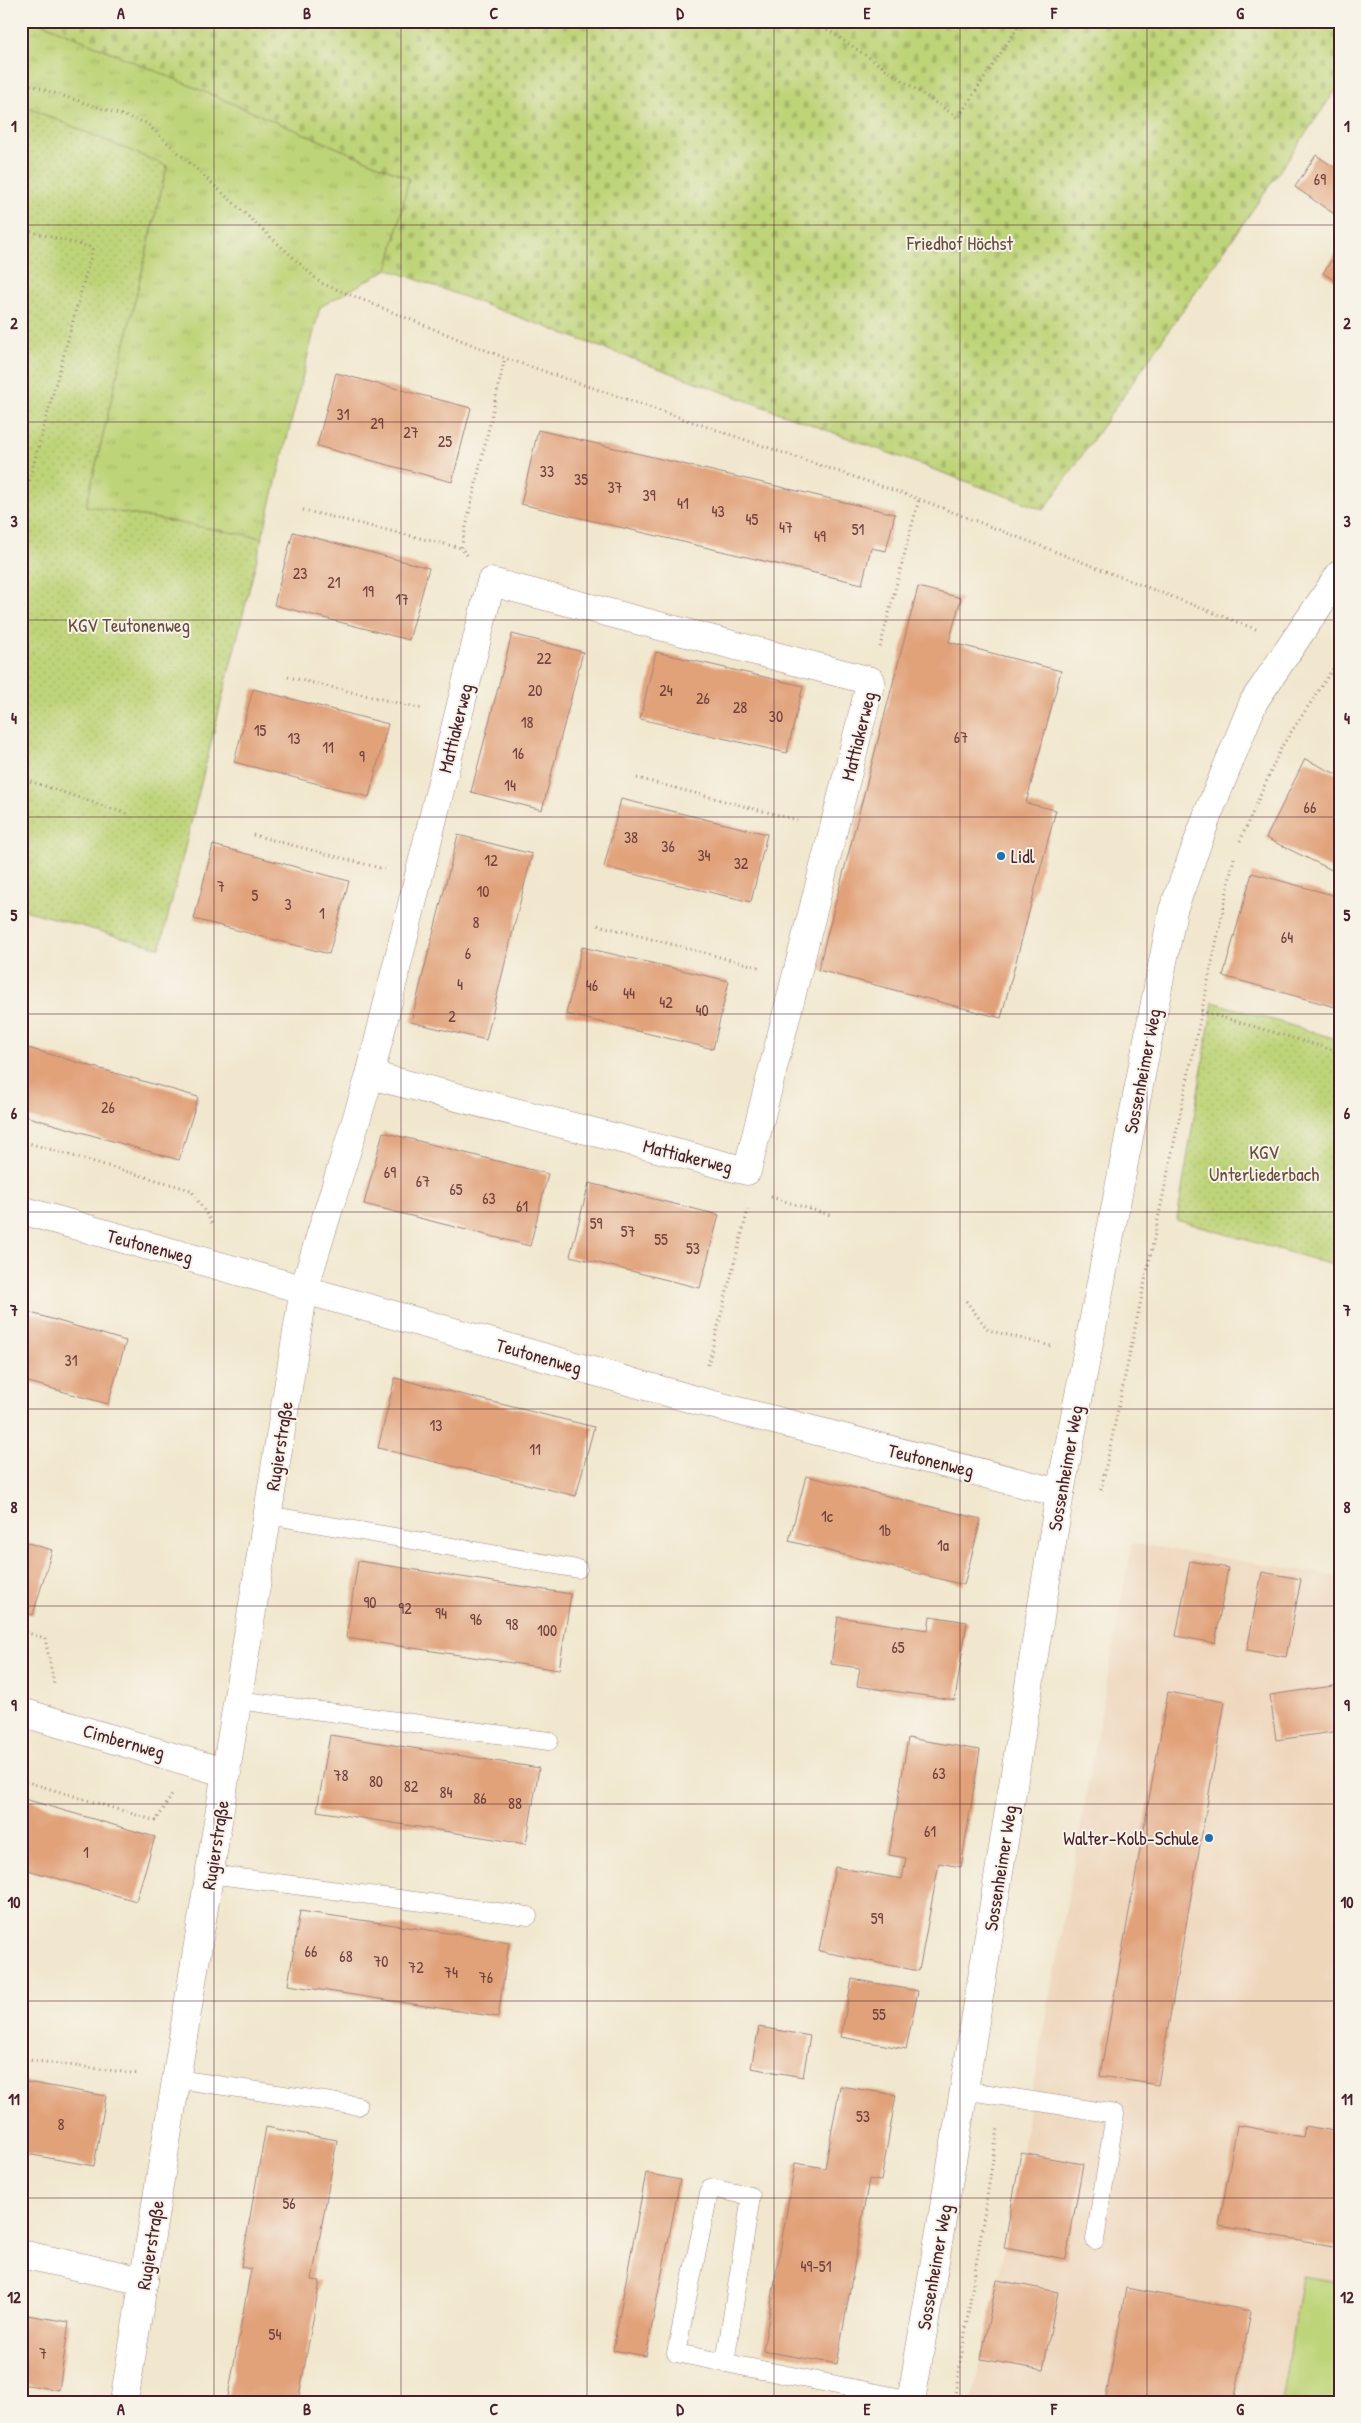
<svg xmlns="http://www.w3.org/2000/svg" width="1361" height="2423" font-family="'Patrick Hand',sans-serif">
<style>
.built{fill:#eed6bb}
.grass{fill:url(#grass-tufts);stroke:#847a52}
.cemetery{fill:url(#cemetery-stones);stroke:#847a52}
.park{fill:#bed478;stroke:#847a52}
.garden{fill:url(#garden-dots);stroke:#847a52}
.building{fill:#e1a27a}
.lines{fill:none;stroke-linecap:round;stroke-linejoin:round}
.service-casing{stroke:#9e837c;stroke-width:19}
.minor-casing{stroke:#9e837c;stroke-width:29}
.tertiary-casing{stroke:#9e837c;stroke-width:29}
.path{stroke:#9e837c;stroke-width:3;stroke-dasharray:1 4;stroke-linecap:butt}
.service{stroke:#fff;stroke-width:18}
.minor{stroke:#fff;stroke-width:28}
.tertiary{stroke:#fff;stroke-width:28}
.grid{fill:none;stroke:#4a1f2b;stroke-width:1;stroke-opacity:0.55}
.poi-dot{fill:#1f6fb2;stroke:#f7f3e8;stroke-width:2}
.labels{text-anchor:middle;stroke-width:4;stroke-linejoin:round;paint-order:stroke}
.number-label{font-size:16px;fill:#70403f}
.park-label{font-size:19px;fill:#674c3e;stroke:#f7f3e8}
.street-label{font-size:19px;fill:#4a1f2b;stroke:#f7f3e8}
.poi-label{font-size:19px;fill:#4a1f2b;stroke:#f7f3e8;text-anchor:start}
.neatline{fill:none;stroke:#4a1f2b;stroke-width:2}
.grid-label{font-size:16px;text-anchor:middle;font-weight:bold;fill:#4a1f2b}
</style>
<defs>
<pattern id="grass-tufts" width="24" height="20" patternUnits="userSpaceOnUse" patternTransform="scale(1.25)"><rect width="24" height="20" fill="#bed478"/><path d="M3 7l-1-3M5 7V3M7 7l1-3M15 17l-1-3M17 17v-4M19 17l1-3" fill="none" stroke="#a5b668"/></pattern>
<pattern id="cemetery-stones" width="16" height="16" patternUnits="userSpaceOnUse" patternTransform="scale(1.25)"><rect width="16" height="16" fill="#bed478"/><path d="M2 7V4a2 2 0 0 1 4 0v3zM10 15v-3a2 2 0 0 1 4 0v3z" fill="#a5b668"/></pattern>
<pattern id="garden-dots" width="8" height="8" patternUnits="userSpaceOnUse" patternTransform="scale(1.25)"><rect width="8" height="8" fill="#bed478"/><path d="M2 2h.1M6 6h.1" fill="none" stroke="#a5b668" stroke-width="1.8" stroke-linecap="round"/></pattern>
</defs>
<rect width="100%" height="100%" fill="#f7f3e8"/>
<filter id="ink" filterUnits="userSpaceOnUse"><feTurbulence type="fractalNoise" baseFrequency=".02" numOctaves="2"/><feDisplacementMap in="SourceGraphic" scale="10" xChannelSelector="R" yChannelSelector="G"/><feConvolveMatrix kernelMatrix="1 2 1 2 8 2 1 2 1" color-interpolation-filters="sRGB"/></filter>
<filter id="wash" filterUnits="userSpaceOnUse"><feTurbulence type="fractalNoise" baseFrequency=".0096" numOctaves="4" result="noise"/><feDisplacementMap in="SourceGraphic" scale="20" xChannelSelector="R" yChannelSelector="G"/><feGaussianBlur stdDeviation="1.12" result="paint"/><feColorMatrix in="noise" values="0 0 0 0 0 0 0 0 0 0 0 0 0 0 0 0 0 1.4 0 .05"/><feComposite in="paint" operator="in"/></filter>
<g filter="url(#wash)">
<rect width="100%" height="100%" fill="#f1e7ce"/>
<polygon class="built" points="1132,1543 1340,1577 1340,2402 972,2402 1004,2248"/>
<polygon class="grass" points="21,21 37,21 409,178 388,269 320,307 262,538 86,506 167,166 21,105"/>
<polygon class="cemetery" points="37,21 1340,21 1340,84 1044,510 388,269 409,178"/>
<polygon class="park" points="1302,2277 1340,2283 1340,2402 1281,2402"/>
<g class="garden">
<polygon points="21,105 167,166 86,506 262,538 160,948 21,909"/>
<polygon points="1213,1002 1340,1040 1340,1267 1177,1220"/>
</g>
<g id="blocks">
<g class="building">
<polygon points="1316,155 1340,171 1340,218 1295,187"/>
<polygon points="1340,247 1340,284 1323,273"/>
<polygon points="336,373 471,408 452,482 317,446"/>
<polygon points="538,430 895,514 886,551 871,548 862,584 521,504"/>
<polygon points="293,532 429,568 409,640 274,605"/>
<polygon points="918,587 961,598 949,642 1061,671 1026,803 1056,810 1001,1018 818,970"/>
<polygon points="512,634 583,652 542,810 471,792"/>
<polygon points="656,652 803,686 787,753 640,719"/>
<polygon points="253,689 388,724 369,797 234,762"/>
<polygon points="1305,759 1340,776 1340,874 1266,838"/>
<polygon points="621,799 767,834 751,902 604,867"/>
<polygon points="458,835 532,854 486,1040 411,1022"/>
<polygon points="213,845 349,881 329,954 194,919"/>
<polygon points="1252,873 1340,897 1340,989 1335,1007 1223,976"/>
<polygon points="582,947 729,981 713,1049 566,1014"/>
<polygon points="21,1046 198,1097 179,1160 21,1115"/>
<polygon points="383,1132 548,1174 530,1246 364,1204"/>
<polygon points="589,1183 719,1215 700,1288 570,1256"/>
<polygon points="21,1310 126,1341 108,1404 21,1380"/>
<polygon points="395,1378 594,1427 576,1496 378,1448"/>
<polygon points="806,1476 981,1519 964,1585 789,1541"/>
<polygon points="21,1541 52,1550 33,1615 21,1612"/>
<polygon points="358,1561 571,1594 559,1670 346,1638"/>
<polygon points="1190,1561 1228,1568 1215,1643 1176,1636"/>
<polygon points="1262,1572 1301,1579 1286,1657 1247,1650"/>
<polygon points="930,1616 967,1622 955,1700 857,1686 860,1668 831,1664 838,1617 928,1630"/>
<polygon points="1340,1685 1340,1731 1276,1740 1270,1695"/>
<polygon points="1168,1692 1225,1702 1158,2085 1100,2076"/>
<polygon points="330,1735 539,1768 526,1844 317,1811"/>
<polygon points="908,1738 980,1750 961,1867 939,1863 919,1971 819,1951 835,1867 902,1879 906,1858 889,1855"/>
<polygon points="21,1798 155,1837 136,1901 21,1868"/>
<polygon points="300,1911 509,1942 498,2017 288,1985"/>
<polygon points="852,1979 918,1991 906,2049 841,2037"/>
<polygon points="759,2027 810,2036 803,2077 751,2068"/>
<polygon points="21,2081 106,2096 94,2166 21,2153"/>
<polygon points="840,2086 896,2095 881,2181 869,2179 837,2364 763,2351 795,2163 825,2168"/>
<polygon points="1237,2125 1303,2137 1305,2126 1340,2132 1340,2247 1219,2226"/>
<polygon points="266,2127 337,2140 312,2280 320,2281 298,2402 227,2402 251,2269 241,2267"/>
<polygon points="1021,2153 1083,2164 1066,2259 1004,2248"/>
<polygon points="646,2173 680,2180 646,2356 613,2350"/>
<polygon points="997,2280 1058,2292 1043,2370 981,2359"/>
<polygon points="1126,2288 1251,2311 1234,2402 1105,2402"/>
<polygon points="21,2314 69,2322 59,2390 21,2384"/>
</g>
</g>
</g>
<g filter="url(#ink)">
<use href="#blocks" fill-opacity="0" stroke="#9e837c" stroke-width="1"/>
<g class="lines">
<defs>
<g id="service">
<polyline points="268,1515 578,1569"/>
<polyline points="238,1700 549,1741"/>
<polyline points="210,1874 528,1916"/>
<polyline points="177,2079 358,2106"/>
<polyline points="964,2090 1115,2114 1095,2240"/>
<polyline points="725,2363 751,2196 710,2188 676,2353 912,2400"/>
</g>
<g id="minor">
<polyline points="21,1210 699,1401 1060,1493"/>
<polyline points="21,1712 227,1773"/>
<polyline points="21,2254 144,2281"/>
<polyline points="124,2402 304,1289 370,1075 491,582 871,681 747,1171 370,1075"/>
</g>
<polyline id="tertiary" points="911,2402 964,2090 1060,1493 1173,910 1208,814 1254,701 1340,574"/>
</defs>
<use href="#service" class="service-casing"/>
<use href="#minor" class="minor-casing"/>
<use href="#tertiary" class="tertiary-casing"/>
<g class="path">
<polyline points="815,21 958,118 1022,21"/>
<polyline points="21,82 146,123 321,283 505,358 919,499 1258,630"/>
<polyline points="21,229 93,248 24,499 21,498"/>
<polyline points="21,507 24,499"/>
<polyline points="303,510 461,548"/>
<polyline points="467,555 461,548 505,358"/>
<polyline points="880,647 919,499"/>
<polyline points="288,677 423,709"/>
<polyline points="21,778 130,815"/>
<polyline points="637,778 797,820"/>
<polyline points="253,835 384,869"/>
<polyline points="1240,841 1282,746 1340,658"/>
<polyline points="598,925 762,968"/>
<polyline points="1201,1011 1340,1052"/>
<polyline points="21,1141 191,1190 214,1226"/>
<polyline points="771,1197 833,1216"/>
<polyline points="966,1301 988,1330 1051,1346"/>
<polyline points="708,1365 749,1206"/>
<polyline points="1101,1490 1234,858"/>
<polyline points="21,1631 45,1638 54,1684"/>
<polyline points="21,1780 156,1821 172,1795"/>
<polyline points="21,2059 139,2074"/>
<polyline points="954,2402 998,2128"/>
</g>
<use href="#service" class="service"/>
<use href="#minor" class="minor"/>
<use href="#tertiary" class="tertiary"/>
</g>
</g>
<path class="grid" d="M214,21v2381M401,21v2381M587,21v2381M774,21v2381M960,21v2381M1147,21v2381M21,225h1319M21,422h1319M21,620h1319M21,817h1319M21,1014h1319M21,1212h1319M21,1409h1319M21,1606h1319M21,1804h1319M21,2001h1319M21,2198h1319"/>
<g class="poi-dot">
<circle cx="1001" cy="856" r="5"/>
<circle cx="1209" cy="1838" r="5"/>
</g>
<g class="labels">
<g class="number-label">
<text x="1320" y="185">69</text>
<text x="343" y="420">31</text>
<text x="377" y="429">29</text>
<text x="411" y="438">27</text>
<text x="445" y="447">25</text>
<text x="547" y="477">33</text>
<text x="581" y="485">35</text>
<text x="615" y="493">37</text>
<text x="649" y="501">39</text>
<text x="683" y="509">41</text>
<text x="718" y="517">43</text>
<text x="752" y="525">45</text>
<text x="786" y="533">47</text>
<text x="858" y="535">51</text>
<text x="820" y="542">49</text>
<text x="300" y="579">23</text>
<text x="334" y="588">21</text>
<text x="368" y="597">19</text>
<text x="402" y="605">17</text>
<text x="544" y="664">22</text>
<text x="535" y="696">20</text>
<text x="666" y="696">24</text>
<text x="703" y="704">26</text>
<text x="740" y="713">28</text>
<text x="776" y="722">30</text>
<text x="527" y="728">18</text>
<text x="260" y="736">15</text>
<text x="961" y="743">67</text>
<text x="294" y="744">13</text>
<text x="328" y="753">11</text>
<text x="518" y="759">16</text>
<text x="362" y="762">9</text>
<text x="510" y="791">14</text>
<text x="1310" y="813">66</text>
<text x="631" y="843">38</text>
<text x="668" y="852">36</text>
<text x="704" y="861">34</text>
<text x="491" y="866">12</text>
<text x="741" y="869">32</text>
<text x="221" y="892">7</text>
<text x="483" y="897">10</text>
<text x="255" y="901">5</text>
<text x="288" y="910">3</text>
<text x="322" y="919">1</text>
<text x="476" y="928">8</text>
<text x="1287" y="943">64</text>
<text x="468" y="959">6</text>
<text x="460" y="990">4</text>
<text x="592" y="991">46</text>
<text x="629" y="999">44</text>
<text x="666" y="1008">42</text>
<text x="702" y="1016">40</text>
<text x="452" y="1022">2</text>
<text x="108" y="1113">26</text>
<text x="390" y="1178">69</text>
<text x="423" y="1187">67</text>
<text x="456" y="1195">65</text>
<text x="489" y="1204">63</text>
<text x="522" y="1212">61</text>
<text x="596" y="1229">59</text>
<text x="628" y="1237">57</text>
<text x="661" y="1245">55</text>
<text x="693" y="1254">53</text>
<text x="71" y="1366">31</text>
<text x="436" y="1431">13</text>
<text x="535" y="1455">11</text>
<text x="827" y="1522">1c</text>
<text x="885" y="1536">1b</text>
<text x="943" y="1551">1a</text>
<text x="370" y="1608">90</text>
<text x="405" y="1614">92</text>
<text x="441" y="1619">94</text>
<text x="476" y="1625">96</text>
<text x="512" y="1630">98</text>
<text x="547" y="1636">100</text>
<text x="898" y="1653">65</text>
<text x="939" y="1779">63</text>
<text x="341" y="1781">78</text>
<text x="376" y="1787">80</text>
<text x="411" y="1792">82</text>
<text x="446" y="1798">84</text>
<text x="480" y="1804">86</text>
<text x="515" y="1809">88</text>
<text x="930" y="1837">61</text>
<text x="86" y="1858">1</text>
<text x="877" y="1924">59</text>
<text x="311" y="1957">66</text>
<text x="346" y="1962">68</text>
<text x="381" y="1967">70</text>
<text x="416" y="1973">72</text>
<text x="451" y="1978">74</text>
<text x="486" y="1983">76</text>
<text x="879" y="2020">55</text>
<text x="863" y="2122">53</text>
<text x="61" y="2130">8</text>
<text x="289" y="2209">56</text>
<text x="816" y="2272">49-51</text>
<text x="275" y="2340">54</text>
<text x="43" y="2359">7</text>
</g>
<g class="park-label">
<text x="960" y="250">Friedhof Höchst</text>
<text x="129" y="632">KGV Teutonenweg</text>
<text x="1264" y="1159">KGV<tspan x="1264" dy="22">Unterliederbach</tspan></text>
</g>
<g class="street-label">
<text transform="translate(455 728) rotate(-76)" y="7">Mattiakerweg</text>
<text transform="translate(858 736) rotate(-76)" y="7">Mattiakerweg</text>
<text transform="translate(1142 1071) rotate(-79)" y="7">Sossenheimer Weg</text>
<text transform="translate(688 1156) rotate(14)" y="7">Mattiakerweg</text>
<text transform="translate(150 1246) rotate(15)" y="7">Teutonenweg</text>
<text transform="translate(539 1356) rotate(16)" y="7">Teutonenweg</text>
<text transform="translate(279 1446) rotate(-81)" y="7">Rugierstraße</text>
<text transform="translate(931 1460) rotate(14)" y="7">Teutonenweg</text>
<text transform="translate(1065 1468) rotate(-80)" y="7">Sossenheimer Weg</text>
<text transform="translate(124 1741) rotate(16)" y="7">Cimbernweg</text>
<text transform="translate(215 1845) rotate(-81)" y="7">Rugierstraße</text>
<text transform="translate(1000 1868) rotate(-81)" y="7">Sossenheimer Weg</text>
<text transform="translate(150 2245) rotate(-81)" y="7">Rugierstraße</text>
<text transform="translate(934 2267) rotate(-80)" y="7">Sossenheimer Weg</text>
</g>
<g class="poi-label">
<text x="1011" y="863">Lidl</text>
<text x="1199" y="1845" text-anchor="end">Walter-Kolb-Schule</text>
</g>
</g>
<rect width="1361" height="2423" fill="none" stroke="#f7f3e8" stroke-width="55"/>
<rect x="28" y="28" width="1306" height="2368" class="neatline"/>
<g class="grid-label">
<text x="121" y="19">A</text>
<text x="307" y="19">B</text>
<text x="494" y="19">C</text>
<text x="680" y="19">D</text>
<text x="867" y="19">E</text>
<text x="1054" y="19">F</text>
<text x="1240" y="19">G</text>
<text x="14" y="132">1</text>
<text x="1347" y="132">1</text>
<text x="14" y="329">2</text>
<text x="1347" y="329">2</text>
<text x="14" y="527">3</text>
<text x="1347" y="527">3</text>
<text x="14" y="724">4</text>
<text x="1347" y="724">4</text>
<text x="14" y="921">5</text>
<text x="1347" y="921">5</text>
<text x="14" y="1119">6</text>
<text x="1347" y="1119">6</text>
<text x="14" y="1316">7</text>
<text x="1347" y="1316">7</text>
<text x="14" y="1513">8</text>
<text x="1347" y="1513">8</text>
<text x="14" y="1711">9</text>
<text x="1347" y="1711">9</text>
<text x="14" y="1908">10</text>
<text x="1347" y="1908">10</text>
<text x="14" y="2105">11</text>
<text x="1347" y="2105">11</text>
<text x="14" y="2303">12</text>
<text x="1347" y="2303">12</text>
<text x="121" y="2415">A</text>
<text x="307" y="2415">B</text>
<text x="494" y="2415">C</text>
<text x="680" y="2415">D</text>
<text x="867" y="2415">E</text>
<text x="1054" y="2415">F</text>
<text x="1240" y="2415">G</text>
</g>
</svg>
